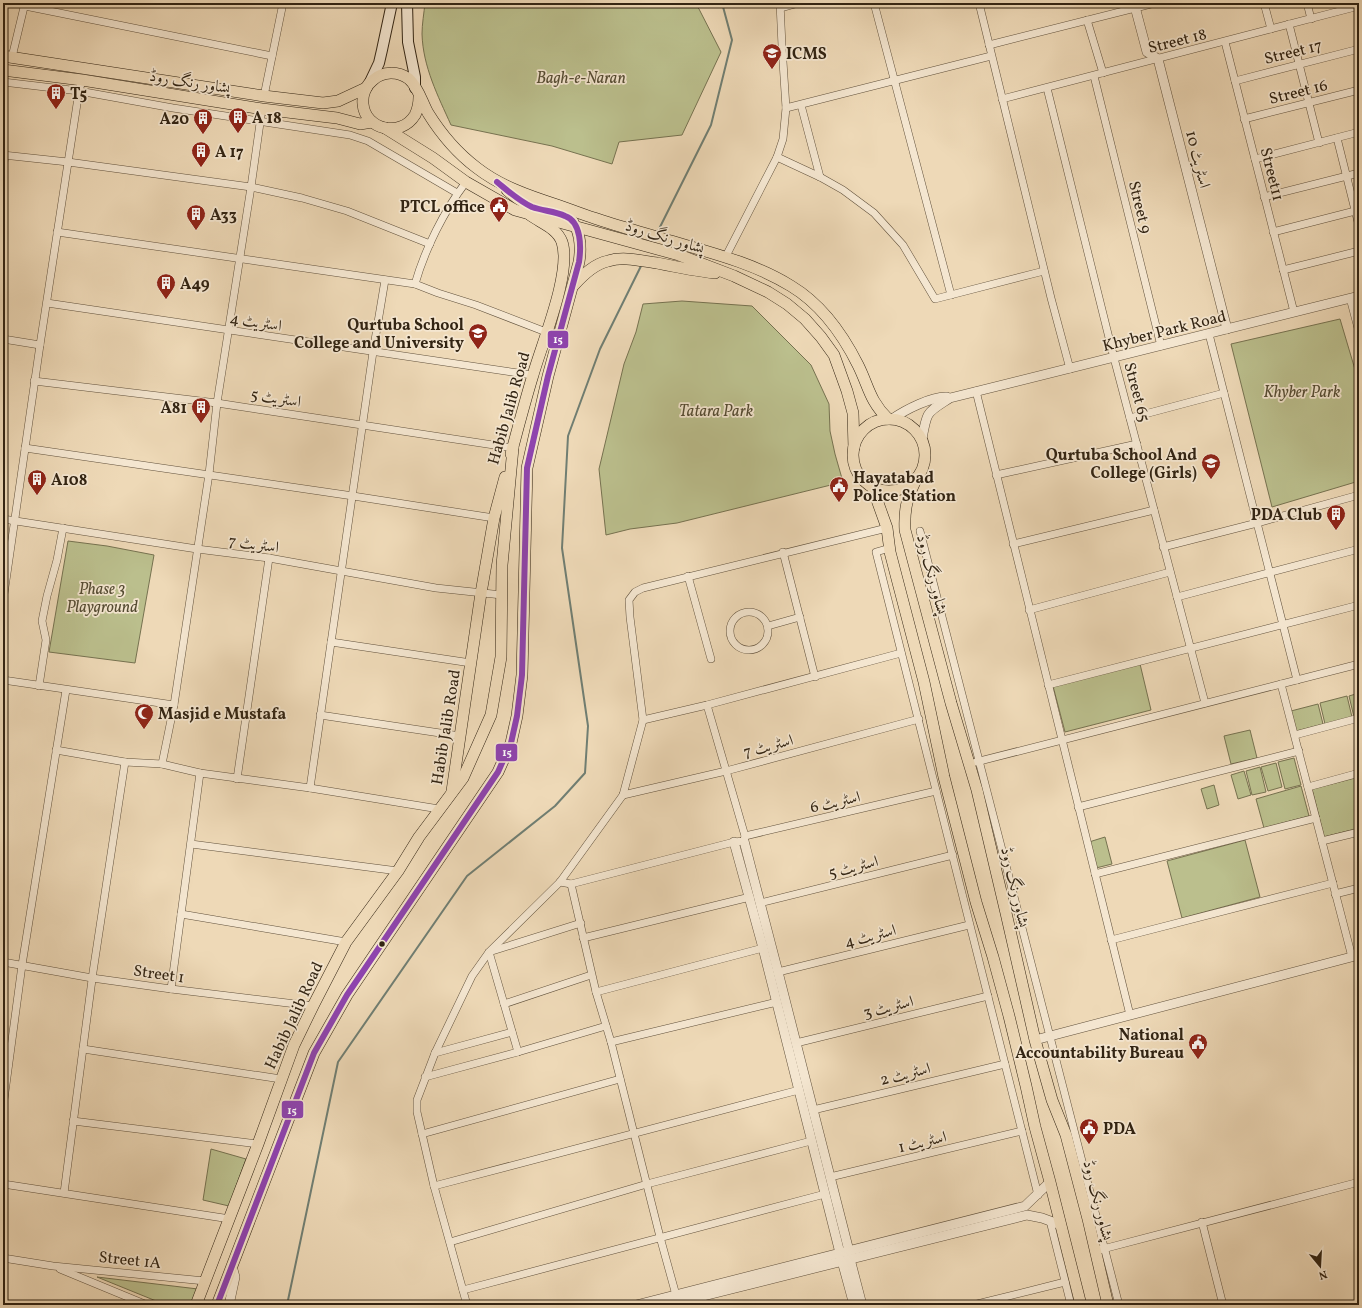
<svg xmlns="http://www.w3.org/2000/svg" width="1362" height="1308" font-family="Vollkorn,Amiri,serif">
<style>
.green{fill:#bbbf8d;stroke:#767250}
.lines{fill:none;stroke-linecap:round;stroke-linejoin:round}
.stream{stroke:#707e72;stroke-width:2}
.minor-casing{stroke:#61513c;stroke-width:8}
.tertiary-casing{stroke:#61513c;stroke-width:10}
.secondary-casing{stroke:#322413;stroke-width:12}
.primary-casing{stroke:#322413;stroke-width:12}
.trunk-casing{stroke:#322413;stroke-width:12}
.minor{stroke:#f4e6d0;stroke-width:7}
.tertiary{stroke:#f4e6d0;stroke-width:9}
.secondary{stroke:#f4e6d0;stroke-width:10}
.primary{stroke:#eed9b7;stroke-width:11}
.trunk{stroke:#eed9b7;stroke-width:11}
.bus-1-casing{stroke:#f4e6d0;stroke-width:9}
.bus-1{stroke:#8e44ad;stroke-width:6}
.bus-dot{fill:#322413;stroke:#f4e6d0;stroke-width:1.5}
.labels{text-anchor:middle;stroke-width:3.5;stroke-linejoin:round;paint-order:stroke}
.street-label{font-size:16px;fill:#322413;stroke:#f4e6d0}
.poi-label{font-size:16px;font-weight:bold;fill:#322413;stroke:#f4e6d0;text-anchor:start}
.park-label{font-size:16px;font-style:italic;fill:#544b32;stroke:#f4e6d0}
.line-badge{stroke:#f4e6d0;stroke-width:1.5}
.badge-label{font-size:11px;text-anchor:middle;font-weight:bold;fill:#fff}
</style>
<rect width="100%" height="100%" fill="#eed9b7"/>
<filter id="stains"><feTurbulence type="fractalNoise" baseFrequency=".005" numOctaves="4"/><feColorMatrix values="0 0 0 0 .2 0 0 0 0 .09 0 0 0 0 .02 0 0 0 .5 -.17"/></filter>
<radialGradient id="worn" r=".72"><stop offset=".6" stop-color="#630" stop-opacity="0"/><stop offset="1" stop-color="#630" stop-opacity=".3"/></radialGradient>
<g class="green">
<path d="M425,3h269l5,6 22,43 -39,83 -63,7 -7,22 -60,-18 -101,-21c-13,-29 -28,-58 -29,-91 0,-10 2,-21 3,-31z"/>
<polygon points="682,301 752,306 811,365 829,404 830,431 835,454 843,482 677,523 630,529 606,535 599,469 624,364 636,332 643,304"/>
<polygon points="1340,319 1359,383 1359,481 1272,507 1231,344"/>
<polygon points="68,541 107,546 154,555 135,663 49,652"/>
<polygon points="1140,664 1151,710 1065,732 1053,686"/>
<polygon points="1359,693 1359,715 1354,717 1349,696"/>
<polygon points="1347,696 1352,717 1325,724 1320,703"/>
<polygon points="1318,704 1323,724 1296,731 1291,711"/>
<polygon points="1250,730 1257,758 1231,764 1224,736"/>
<polygon points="1294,758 1301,785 1285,789 1278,762"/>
<polygon points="1276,763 1282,787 1268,791 1261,767"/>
<polygon points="1260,767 1266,792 1252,795 1246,771"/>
<polygon points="1244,771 1251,795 1238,799 1231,775"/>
<polygon points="1359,777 1359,828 1324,837 1312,789"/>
<polygon points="1214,785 1219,805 1207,809 1201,789"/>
<polygon points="1301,786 1309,816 1264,828 1256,799"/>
<polygon points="1105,837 1112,864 1096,868 1089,842"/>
<polygon points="1245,840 1260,897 1182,918 1167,861"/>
<polygon points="211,1149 246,1159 229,1206 203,1200"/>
<polygon points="97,1277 198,1289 194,1305 166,1305"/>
</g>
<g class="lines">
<g class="stream">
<polyline points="657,233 711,125 732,40 722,3"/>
<polyline points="287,1305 338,1062 467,876 555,806 585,773 588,726 562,548 568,436 600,349 642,264"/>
</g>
<defs>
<g id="minor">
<polyline points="874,3 951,295"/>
<polyline points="979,3 1051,298 1070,369"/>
<polyline points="1264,3 1271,29"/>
<polyline points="1307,3 1311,19"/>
<polyline points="25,6 272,56"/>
<polyline points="781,8 799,3"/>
<polyline points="1087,20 1103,73"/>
<polyline points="1289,24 1319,143"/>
<polyline points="1225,42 1294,312"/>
<polyline points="989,45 1155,3"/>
<polyline points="12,57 25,3"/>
<polyline points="1094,76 1161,346"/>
<polyline points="1235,81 1359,49"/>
<polyline points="3,82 79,91 173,108 350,135 368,141 457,193"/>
<polyline points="1047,88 1114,358 1205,703"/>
<polyline points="264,96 283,3"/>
<polyline points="1002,99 1359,6"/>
<polyline points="801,105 820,177"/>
<polyline points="786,108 991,56"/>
<polyline points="1244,119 1359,90"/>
<polyline points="1337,138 1359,226"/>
<polyline points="3,155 68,162 251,187 302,198 347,211 430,244"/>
<polyline points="777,157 820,177 843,190 874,213 903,245 935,299 1044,271"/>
<polyline points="1255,159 1359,132"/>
<polyline points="3,169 5,155"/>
<polyline points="1264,197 1359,173"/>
<polyline points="57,232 415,284 438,293 476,305 546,332"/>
<polyline points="1273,232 1359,210"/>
<polyline points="726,256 777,157 783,139 786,108 782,46 780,3"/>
<polyline points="1283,270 1359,251"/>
<path d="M415,284c10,-35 29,-73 51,-102"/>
<polyline points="1350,298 1359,332"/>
<polyline points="47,303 532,375"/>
<polyline points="1209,334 1297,680"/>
<polyline points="3,339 40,345"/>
<polyline points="34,381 217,403 513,448"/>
<polyline points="976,391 1130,1015"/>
<polyline points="1130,418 1224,393"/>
<polyline points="25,448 353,496 494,518"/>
<polyline points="996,475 1137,444"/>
<polyline points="3,519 197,549 269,558 436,588 502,595"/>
<polyline points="920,531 1119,1305"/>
<polyline points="1013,544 1154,510"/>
<polyline points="1163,547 1257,523 1359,495"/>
<polyline points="890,548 876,552 1038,1195"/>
<polyline points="783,552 815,677"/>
<polyline points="688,576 711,659"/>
<polyline points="1177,597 1359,549"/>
<polyline points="3,601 40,345 79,91 82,80"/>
<polyline points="1029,610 1170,572"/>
<circle cx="749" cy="631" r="19"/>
<polyline points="768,626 800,617"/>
<polyline points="331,642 471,663"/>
<polyline points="3,680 174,705"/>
<polyline points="1281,684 1352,957"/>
<polyline points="1048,685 1359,605"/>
<polyline points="39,686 46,640 42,621 47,596 57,560 63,528"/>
<polyline points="707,705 745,836"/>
<polyline points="320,715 460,736"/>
<polyline points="643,720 707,705 901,653"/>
<polyline points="1295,735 1359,718"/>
<polyline points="56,750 125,762 162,764 200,773 310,788 439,809"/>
<polyline points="976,762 1359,664"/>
<polyline points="162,764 174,705 209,474 217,403 251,187 262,109"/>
<polyline points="237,779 269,558"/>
<polyline points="1308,787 1359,773"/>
<polyline points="310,788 373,352 385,280"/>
<polyline points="623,795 726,771 919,719"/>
<polyline points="1078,807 1299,751"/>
<polyline points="1322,841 1359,832"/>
<polyline points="191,844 398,871"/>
<polyline points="1095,874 1316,818"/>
<polyline points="560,882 571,884 734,842 744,841 745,836 936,791"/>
<polyline points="571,884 596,992 611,1042 660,1237 676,1295"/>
<polyline points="1335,894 1359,888"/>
<polyline points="760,903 953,855"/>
<polyline points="181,914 346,942"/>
<polyline points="583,938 750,897"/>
<polyline points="1111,940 1333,883"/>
<polyline points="3,962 92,978 171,989 313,1006"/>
<polyline points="778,972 969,925"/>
<polyline points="171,989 200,773"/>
<polyline points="596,992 763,948"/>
<polyline points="504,1004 591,975"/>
<polyline points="611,1042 777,1002"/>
<polyline points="796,1043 988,996"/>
<polyline points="83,1049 281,1079"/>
<polyline points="518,1052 489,952 581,923"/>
<polyline points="435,1053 512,1032"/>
<polyline points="425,1077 518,1052 606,1026"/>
<polyline points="3,1107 22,965 66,690"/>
<polyline points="813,1110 1005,1064"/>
<polyline points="73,1121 258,1144"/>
<polyline points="422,1134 620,1079"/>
<polyline points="830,1177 1022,1131"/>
<polyline points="3,1184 230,1219"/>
<polyline points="434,1186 799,1090"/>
<polyline points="64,1193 93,972 125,762"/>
<polyline points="1050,1221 1071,1305"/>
<polyline points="1202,1222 1223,1305"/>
<polyline points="450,1242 647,1184 811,1141"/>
<polyline points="1099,1250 1359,1182"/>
<polyline points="3,1258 53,1266 205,1281"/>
<polyline points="60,1269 147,1305"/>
<polyline points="463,1290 825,1194"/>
<polyline points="467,1305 434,1186 417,1112 417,1100 435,1053 472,976 489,952 560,882 623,795 643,720 630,617 629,600 635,592 643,588 887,528"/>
<polyline points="973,1305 1065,1282"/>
</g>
<g id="tertiary">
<polyline points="1134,3 1147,52 1158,59 1227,329"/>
<path d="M892,419c13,-9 40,-23 55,-22"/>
<path d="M922,439c5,-29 5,-26 28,-41l409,-102"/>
<polyline points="744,841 778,972 849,1251"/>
<polyline points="734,842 763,948 840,1253"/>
<polyline points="1035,1040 1359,955"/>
<polyline points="850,1259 862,1305"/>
<polyline points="842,1261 854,1305"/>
<polyline points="229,1305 235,1277 232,1266"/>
<polyline points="636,1305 1025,1206 1050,1182"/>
<polyline points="667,1305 1027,1215 1042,1218 1061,1225"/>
</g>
<g id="secondary">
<polyline points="407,3 408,42 415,77 415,88"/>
<polyline points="370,82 379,63 382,50 392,3"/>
</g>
<g id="primary">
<path d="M511,454c7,-26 14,-53 22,-79 9,-32 39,-103 29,-133 -5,-14 -21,-19 -32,-27"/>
<polyline points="452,791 481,593 494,518 505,477"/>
<polyline points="196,1305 258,1144 294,1045 313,1006 346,942 398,871 419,837 463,778 491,715 501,657 502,565 513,448"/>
<path d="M217,1305l97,-252 33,-58 151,-223 13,-29 6,-27 5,-41 5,-207 21,-92 31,-114c2,-12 2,-23 -3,-35"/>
</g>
<g id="trunk">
<polyline points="3,56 264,96 323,103 338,101 366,88"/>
<polyline points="3,70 82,80 262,109 337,118 360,124 372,122"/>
<path d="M419,97c0,6 -1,12 -4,18 -14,23 -50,15 -52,-11 -1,-9 3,-19 10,-24 10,-9 25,-9 36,-1 9,8 13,23 19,34 13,21 29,40 49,55 23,18 52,28 80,37 12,4 24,9 37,13 23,8 47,14 70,21 44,13 88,23 127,47 30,18 52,49 67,79 11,22 11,35 30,54"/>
<polyline points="385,128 433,158 466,182 515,210 679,255 734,276 768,292 787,304 805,319 821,337 834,355 847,391 853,413 854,448"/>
<path d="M507,190c8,7 17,14 27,17 12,4 30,4 39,15"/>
<path d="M574,285c9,-10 20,-21 34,-24 16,-5 33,0 49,2 19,4 39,8 58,10"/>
<circle cx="889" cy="455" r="36"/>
<path d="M917,478c-10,19 -13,31 -12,52l46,173 26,87 29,123 29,127 17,60 14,35 22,84 20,86"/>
<polyline points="872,486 887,528 890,552 924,682 944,777 976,902 993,957 1009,1016 1026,1086 1035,1127 1050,1182 1081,1305"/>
</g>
</defs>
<use href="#minor" class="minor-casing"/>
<use href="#tertiary" class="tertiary-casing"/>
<use href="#secondary" class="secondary-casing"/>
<use href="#primary" class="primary-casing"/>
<use href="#trunk" class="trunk-casing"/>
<use href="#minor" class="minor"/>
<use href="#tertiary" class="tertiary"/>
<use href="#secondary" class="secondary"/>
<use href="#primary" class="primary"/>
<use href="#trunk" class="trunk"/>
<defs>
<path id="bus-1" d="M217,1305l97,-252 33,-58 151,-223 13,-29 6,-27 5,-41 5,-207 21,-92 31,-114c2,-14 3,-40 -14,-46 -10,-5 -22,-5 -33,-9 -13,-6 -24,-16 -35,-25"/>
</defs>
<use href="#bus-1" class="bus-1-casing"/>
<use href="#bus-1" class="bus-1"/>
</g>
<defs>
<symbol id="school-pin" viewBox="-11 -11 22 30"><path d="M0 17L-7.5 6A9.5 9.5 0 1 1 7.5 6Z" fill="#8f2418" stroke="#f4e6d0"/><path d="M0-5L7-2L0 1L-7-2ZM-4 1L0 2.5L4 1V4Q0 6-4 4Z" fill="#fff"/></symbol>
<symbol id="building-pin" viewBox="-11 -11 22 30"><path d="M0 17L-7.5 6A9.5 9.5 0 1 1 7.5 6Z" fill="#8f2418" stroke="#f4e6d0"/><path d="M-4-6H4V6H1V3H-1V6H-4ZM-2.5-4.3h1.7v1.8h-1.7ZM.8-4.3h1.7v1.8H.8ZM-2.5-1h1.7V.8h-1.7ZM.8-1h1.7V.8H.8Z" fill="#fff"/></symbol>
<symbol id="civic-pin" viewBox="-11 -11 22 30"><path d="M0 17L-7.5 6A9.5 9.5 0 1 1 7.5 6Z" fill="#8f2418" stroke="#f4e6d0"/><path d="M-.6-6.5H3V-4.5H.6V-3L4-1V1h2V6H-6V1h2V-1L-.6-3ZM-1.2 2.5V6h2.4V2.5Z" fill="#fff"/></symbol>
<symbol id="mosque-pin" viewBox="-11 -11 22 30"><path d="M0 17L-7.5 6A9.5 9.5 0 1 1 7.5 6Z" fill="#8f2418" stroke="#f4e6d0"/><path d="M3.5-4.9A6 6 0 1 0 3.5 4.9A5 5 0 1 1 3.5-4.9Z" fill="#fff"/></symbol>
</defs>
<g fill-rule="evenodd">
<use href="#school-pin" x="761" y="42" width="22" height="30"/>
<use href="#building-pin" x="45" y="82" width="22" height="30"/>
<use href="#building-pin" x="227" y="106" width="22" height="30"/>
<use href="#building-pin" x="192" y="107" width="22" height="30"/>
<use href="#building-pin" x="190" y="140" width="22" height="30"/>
<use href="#civic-pin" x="488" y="195" width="22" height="30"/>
<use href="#building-pin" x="185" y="203" width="22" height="30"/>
<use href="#building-pin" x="155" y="272" width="22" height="30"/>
<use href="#school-pin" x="467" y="322" width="22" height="30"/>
<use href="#building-pin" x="190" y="396" width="22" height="30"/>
<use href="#school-pin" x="1200" y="452" width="22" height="30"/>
<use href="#building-pin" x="26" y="468" width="22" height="30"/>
<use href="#civic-pin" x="828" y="475" width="22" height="30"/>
<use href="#building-pin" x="1325" y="503" width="22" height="30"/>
<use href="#mosque-pin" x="133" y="702" width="22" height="30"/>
<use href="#civic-pin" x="1187" y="1032" width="22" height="30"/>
<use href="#civic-pin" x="1078" y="1117" width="22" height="30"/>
</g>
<circle class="bus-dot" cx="382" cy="944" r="3.5"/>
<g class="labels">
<g class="street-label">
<text transform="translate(1177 40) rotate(-14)" y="6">Street 18</text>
<text transform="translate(1293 51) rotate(-14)" y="6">Street 17</text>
<text transform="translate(190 81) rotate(9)" y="6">پشاور رنگ روڈ</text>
<text transform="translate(1298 91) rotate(-14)" y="6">Street 16</text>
<text transform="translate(1199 159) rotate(76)" y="6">اسٹریٹ 10</text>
<text transform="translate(1273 174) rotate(76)" y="6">Street11</text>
<text transform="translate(1141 207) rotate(76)" y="6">Street 9</text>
<text transform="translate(665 236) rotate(17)" y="6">پشاور رنگ روڈ</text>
<text transform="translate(256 321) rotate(9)" y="6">اسٹریٹ 4</text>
<text transform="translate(1164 330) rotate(-14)" y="6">Khyber Park Road</text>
<text transform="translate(1138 392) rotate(75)" y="6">Street 65</text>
<text transform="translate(276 397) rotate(9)" y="6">اسٹریٹ 5</text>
<text transform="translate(508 408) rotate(-74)" y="6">Habib Jalib Road</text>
<text transform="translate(254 543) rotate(8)" y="6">اسٹریٹ 7</text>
<text transform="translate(933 574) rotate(75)" y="6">پشاور رنگ روڈ</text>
<text transform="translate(445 727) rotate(-81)" y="6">Habib Jalib Road</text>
<text transform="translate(768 745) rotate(-15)" y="6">اسٹریٹ 7</text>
<text transform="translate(835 801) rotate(-13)" y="6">اسٹریٹ 6</text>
<text transform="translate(853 866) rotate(-14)" y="6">اسٹریٹ 5</text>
<text transform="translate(1016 887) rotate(77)" y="6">پشاور رنگ روڈ</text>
<text transform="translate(870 935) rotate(-14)" y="6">اسٹریٹ 4</text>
<text transform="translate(159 973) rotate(8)" y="6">Street 1</text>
<text transform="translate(888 1006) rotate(-14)" y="6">اسٹریٹ 3</text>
<text transform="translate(293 1015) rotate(-65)" y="6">Habib Jalib Road</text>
<text transform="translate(905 1073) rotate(-14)" y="6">اسٹریٹ 2</text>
<text transform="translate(922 1141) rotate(-13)" y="6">اسٹریٹ 1</text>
<text transform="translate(1099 1200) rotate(76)" y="6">پشاور رنگ روڈ</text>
<text transform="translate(130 1259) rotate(6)" y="6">Street 1A</text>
</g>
<g class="poi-label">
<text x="786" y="59">ICMS</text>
<text x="70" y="99">T5</text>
<text x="252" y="123">A 18</text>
<text x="189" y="124" text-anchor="end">A20</text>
<text x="215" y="157">A 17</text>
<text x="485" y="212" text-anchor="end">PTCL office</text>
<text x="210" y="220">A33</text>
<text x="180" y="289">A49</text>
<text x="464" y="330" text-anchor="end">Qurtuba School<tspan x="464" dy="18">College and University</tspan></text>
<text x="187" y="413" text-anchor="end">A81</text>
<text x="1197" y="460" text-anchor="end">Qurtuba School And<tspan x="1197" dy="18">College (Girls)</tspan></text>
<text x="853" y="483">Hayatabad<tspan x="853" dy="18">Police Station</tspan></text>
<text x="51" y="485">A108</text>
<text x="1322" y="520" text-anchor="end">PDA Club</text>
<text x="158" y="719">Masjid e Mustafa</text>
<text x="1184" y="1040" text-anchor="end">National<tspan x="1184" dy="18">Accountability Bureau</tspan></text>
<text x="1103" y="1134">PDA</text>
</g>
<g class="park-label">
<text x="581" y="83">Bagh-e-Naran</text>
<text x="1302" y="397">Khyber Park</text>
<text x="716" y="416">Tatara Park</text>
<text x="102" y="594">Phase 3<tspan x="102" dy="18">Playground</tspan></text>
</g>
</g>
<g class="line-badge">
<rect x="547" y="330" width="22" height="19" rx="4" fill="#8e44ad"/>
<rect x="495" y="743" width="23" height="19" rx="4" fill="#8e44ad"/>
<rect x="281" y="1100" width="23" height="19" rx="4" fill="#8e44ad"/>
</g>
<g class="badge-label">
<text x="558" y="343">15</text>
<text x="507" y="756">15</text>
<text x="292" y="1114">15</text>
</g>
<rect width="1362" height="1308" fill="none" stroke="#eed9b7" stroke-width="16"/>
<rect x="4" y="4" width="1354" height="1300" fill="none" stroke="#322413" stroke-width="2"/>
<rect x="8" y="8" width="1346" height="1292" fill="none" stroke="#322413"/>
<g transform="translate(1320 1266) rotate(162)" stroke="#f4e6d0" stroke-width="3" paint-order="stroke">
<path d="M0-3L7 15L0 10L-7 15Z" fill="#322413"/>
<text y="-6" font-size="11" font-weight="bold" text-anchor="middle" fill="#322413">N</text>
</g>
<rect width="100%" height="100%" filter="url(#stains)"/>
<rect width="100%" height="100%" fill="url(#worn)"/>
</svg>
